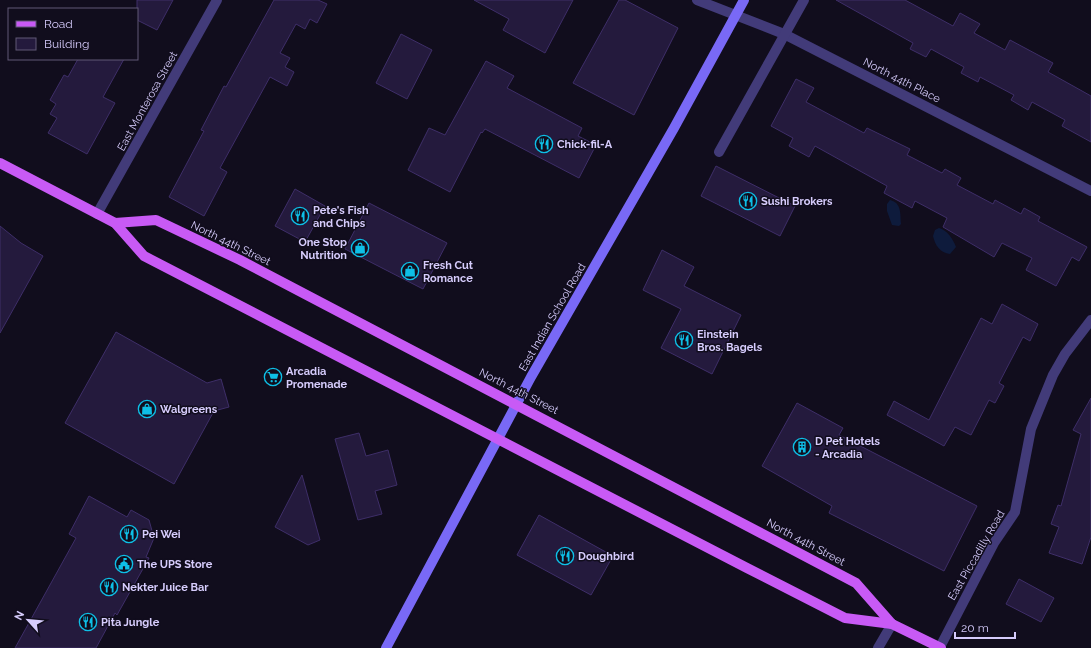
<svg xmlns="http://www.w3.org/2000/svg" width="1091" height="648" font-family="Raleway,sans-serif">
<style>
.water{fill:#0e1b3c}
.building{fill:#241a3d;stroke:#3e2e68}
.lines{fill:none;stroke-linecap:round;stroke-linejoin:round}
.minor{stroke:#423b79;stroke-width:10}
.secondary{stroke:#7969f6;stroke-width:10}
.primary{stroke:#c85af5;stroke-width:10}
.labels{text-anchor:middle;stroke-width:3;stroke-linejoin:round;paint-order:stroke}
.street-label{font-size:11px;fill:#d6ccfc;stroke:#110d1d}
.poi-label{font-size:11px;font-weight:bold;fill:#d6ccfc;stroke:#110d1d;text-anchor:start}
</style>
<rect width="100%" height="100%" fill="#110d1d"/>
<g class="water">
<path d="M890,200c12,3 10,14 11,24l-2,2 -7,-1 -5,-14v-7z"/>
<path d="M939,228c8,2 14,11 17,19l-6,7c-10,-1 -15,-9 -17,-18l2,-6z"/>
</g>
<g class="building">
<polygon points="137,0 173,0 157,30 137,20"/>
<polygon points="274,0 318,0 327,4 317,23 310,19 305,29 296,24 280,53 290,58 285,67 294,72 287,86 270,77 220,168 227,172 204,216 169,197 204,131 201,130 224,86 226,87"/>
<polygon points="474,0 573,0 545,53 503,30 509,19"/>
<polygon points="619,0 625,0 678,28 634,115 573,83"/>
<polygon points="836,0 905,0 953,26 960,13 980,24 974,33 1005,50 1010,40 1053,63 1048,72 1091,96 1091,142 1062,126 1065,120 1032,102 1028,110 1011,100 1014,95 980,77 978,82 961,73 964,67 931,49 926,57 910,49 913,43"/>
<polygon points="401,34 432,50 407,99 376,83"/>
<polygon points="78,59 124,59 103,97 115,103 87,154 48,133 57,118 50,114 56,104 50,100 64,75 68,77"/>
<polygon points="486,61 514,76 507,88 582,128 578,136 596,145 579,178 485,129 482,133 481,132 450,192 408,170 429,128 445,135"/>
<polygon points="796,79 814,88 806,102 864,133 867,128 910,149 907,155 942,173 945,169 961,178 957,185 993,204 995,200 1021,214 1024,208 1040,217 1038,221 1087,247 1079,261 1072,257 1056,286 1026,270 1032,258 1002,243 994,257 943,227 947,218 915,201 912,208 884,193 887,186 815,146 809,157 789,146 793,138 771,126"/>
<polygon points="716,166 795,206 780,236 701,196"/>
<polygon points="295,189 325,206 305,242 275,226"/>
<polygon points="369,203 447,243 423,289 345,249"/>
<polygon points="0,226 21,243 43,256 0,333"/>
<polygon points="662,250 694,267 684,286 741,315 712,374 661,348 681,309 643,290"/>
<polygon points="1002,304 1038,324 1030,341 1023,337 999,383 1004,386 995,403 989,400 971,435 955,427 944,446 887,415 894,401 929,420 981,318 992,324"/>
<polygon points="116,332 207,383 221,379 229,407 214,411 174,484 65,423"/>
<polygon points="1091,398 1091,537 1082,564 1049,553 1059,527 1051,524 1058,505 1061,506 1081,434 1073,430"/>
<polygon points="797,403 843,428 839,435 977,506 944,571 829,513 832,506 762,466"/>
<polygon points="359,433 366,456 388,450 397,485 375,491 382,514 358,520 335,439"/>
<polygon points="302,475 320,540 308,545 275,527"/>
<polygon points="89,496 127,517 131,510 149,520 154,538 146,557 149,558 117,615 115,613 96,648 15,648 76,538 69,534"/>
<polygon points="539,515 613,556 591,595 517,555"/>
<polygon points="1019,579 1054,598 1041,622 1006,604"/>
</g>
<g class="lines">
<g class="minor">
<polyline points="697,0 784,34 1091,191"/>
<polyline points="719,152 804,0"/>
<polyline points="97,214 217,0"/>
<polyline points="940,647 994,543 1015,512 1031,429 1053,375 1065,354 1091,320"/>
<polyline points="878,648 892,624"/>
</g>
<polyline class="secondary" points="386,648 531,377 674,128 744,0"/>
<g class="primary">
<polyline points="0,163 115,223 144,256 747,568 845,618 892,624 941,648"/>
<polyline points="115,223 156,220 240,260 856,583 892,624"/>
</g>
</g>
<defs>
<symbol id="restaurant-ring" viewBox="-11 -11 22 22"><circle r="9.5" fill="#110d1d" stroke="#0ebfe6" stroke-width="1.5"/><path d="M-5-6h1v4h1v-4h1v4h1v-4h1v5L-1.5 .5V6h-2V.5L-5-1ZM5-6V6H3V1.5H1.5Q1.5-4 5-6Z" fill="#0ebfe6"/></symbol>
<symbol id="shop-ring" viewBox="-11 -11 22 22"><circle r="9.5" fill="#110d1d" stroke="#0ebfe6" stroke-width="1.5"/><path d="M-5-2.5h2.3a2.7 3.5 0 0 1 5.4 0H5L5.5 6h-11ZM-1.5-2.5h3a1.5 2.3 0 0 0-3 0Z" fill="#0ebfe6"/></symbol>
<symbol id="supermarket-ring" viewBox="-11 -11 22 22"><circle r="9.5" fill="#110d1d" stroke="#0ebfe6" stroke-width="1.5"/><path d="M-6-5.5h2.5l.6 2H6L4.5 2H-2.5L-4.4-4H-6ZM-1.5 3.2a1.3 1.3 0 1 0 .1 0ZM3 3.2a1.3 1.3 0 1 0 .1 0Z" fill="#0ebfe6"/></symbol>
<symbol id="building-ring" viewBox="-11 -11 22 22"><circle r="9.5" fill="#110d1d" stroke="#0ebfe6" stroke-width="1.5"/><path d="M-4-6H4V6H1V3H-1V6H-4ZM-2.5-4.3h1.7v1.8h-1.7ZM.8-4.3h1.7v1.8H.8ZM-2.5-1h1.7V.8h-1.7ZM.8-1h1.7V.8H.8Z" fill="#0ebfe6"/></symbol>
<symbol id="civic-ring" viewBox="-11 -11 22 22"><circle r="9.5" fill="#110d1d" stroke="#0ebfe6" stroke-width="1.5"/><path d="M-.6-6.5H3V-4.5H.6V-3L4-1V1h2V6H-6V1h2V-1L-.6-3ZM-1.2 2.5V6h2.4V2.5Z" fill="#0ebfe6"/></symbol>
</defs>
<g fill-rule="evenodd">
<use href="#restaurant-ring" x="534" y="134" width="20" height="20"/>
<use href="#restaurant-ring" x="738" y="191" width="20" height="20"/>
<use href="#restaurant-ring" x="290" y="206" width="20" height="20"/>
<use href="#shop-ring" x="350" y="238" width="20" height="20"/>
<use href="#shop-ring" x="400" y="261" width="20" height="20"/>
<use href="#restaurant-ring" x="674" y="330" width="20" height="20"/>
<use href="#supermarket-ring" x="263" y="367" width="20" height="20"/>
<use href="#shop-ring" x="137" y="399" width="20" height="20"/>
<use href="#building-ring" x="792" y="437" width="20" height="20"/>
<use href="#restaurant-ring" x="119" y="524" width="20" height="20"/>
<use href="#restaurant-ring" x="555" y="546" width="20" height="20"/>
<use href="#civic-ring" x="114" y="554" width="20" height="20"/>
<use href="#restaurant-ring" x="99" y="577" width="20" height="20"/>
<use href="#restaurant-ring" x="78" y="612" width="20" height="20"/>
</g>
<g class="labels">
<g class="street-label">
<text transform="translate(902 80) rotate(27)" y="4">North 44th Place</text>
<text transform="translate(147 101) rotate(-61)" y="4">East Monterosa Street</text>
<text transform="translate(231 243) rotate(26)" y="4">North 44th Street</text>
<text transform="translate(552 317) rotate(-60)" y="4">East Indian School Road</text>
<text transform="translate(519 391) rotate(27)" y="4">North 44th Street</text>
<text transform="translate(806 542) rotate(28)" y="4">North 44th Street</text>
<text transform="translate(976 555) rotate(-60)" y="4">East Piccadilly Road</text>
</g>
<g class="poi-label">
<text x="557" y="148">Chick-fil-A</text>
<text x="761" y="205">Sushi Brokers</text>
<text x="313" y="214">Pete's Fish<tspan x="313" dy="13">and Chips</tspan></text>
<text x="347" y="246" text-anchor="end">One Stop<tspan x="347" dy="13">Nutrition</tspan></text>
<text x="423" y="269">Fresh Cut<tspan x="423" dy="13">Romance</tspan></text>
<text x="697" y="338">Einstein<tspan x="697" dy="13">Bros. Bagels</tspan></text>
<text x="286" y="375">Arcadia<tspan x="286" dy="13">Promenade</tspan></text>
<text x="160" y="413">Walgreens</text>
<text x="815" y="445">D Pet Hotels<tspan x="815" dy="13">- Arcadia</tspan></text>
<text x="142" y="538">Pei Wei</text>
<text x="578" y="560">Doughbird</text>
<text x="137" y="568">The UPS Store</text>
<text x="122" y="591">Nekter Juice Bar</text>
<text x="101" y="626">Pita Jungle</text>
</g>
</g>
<rect x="8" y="8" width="130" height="52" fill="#110d1d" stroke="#605976"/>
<rect x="16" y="21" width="20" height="6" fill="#c85af5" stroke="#605976"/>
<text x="44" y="28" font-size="12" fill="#d6ccfc">Road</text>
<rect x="16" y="38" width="20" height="12" fill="#241a3d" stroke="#605976"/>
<text x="44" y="48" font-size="12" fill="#d6ccfc">Building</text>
<g transform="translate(28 620) rotate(297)" stroke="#110d1d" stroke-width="3" paint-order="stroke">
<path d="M0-3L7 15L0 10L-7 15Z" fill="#d6ccfc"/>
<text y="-6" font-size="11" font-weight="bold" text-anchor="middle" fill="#d6ccfc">N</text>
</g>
<path d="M955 632v6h60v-6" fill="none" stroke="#d6ccfc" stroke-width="2"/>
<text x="961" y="632" font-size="12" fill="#d6ccfc" stroke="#110d1d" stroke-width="3" paint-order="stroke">20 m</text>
</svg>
